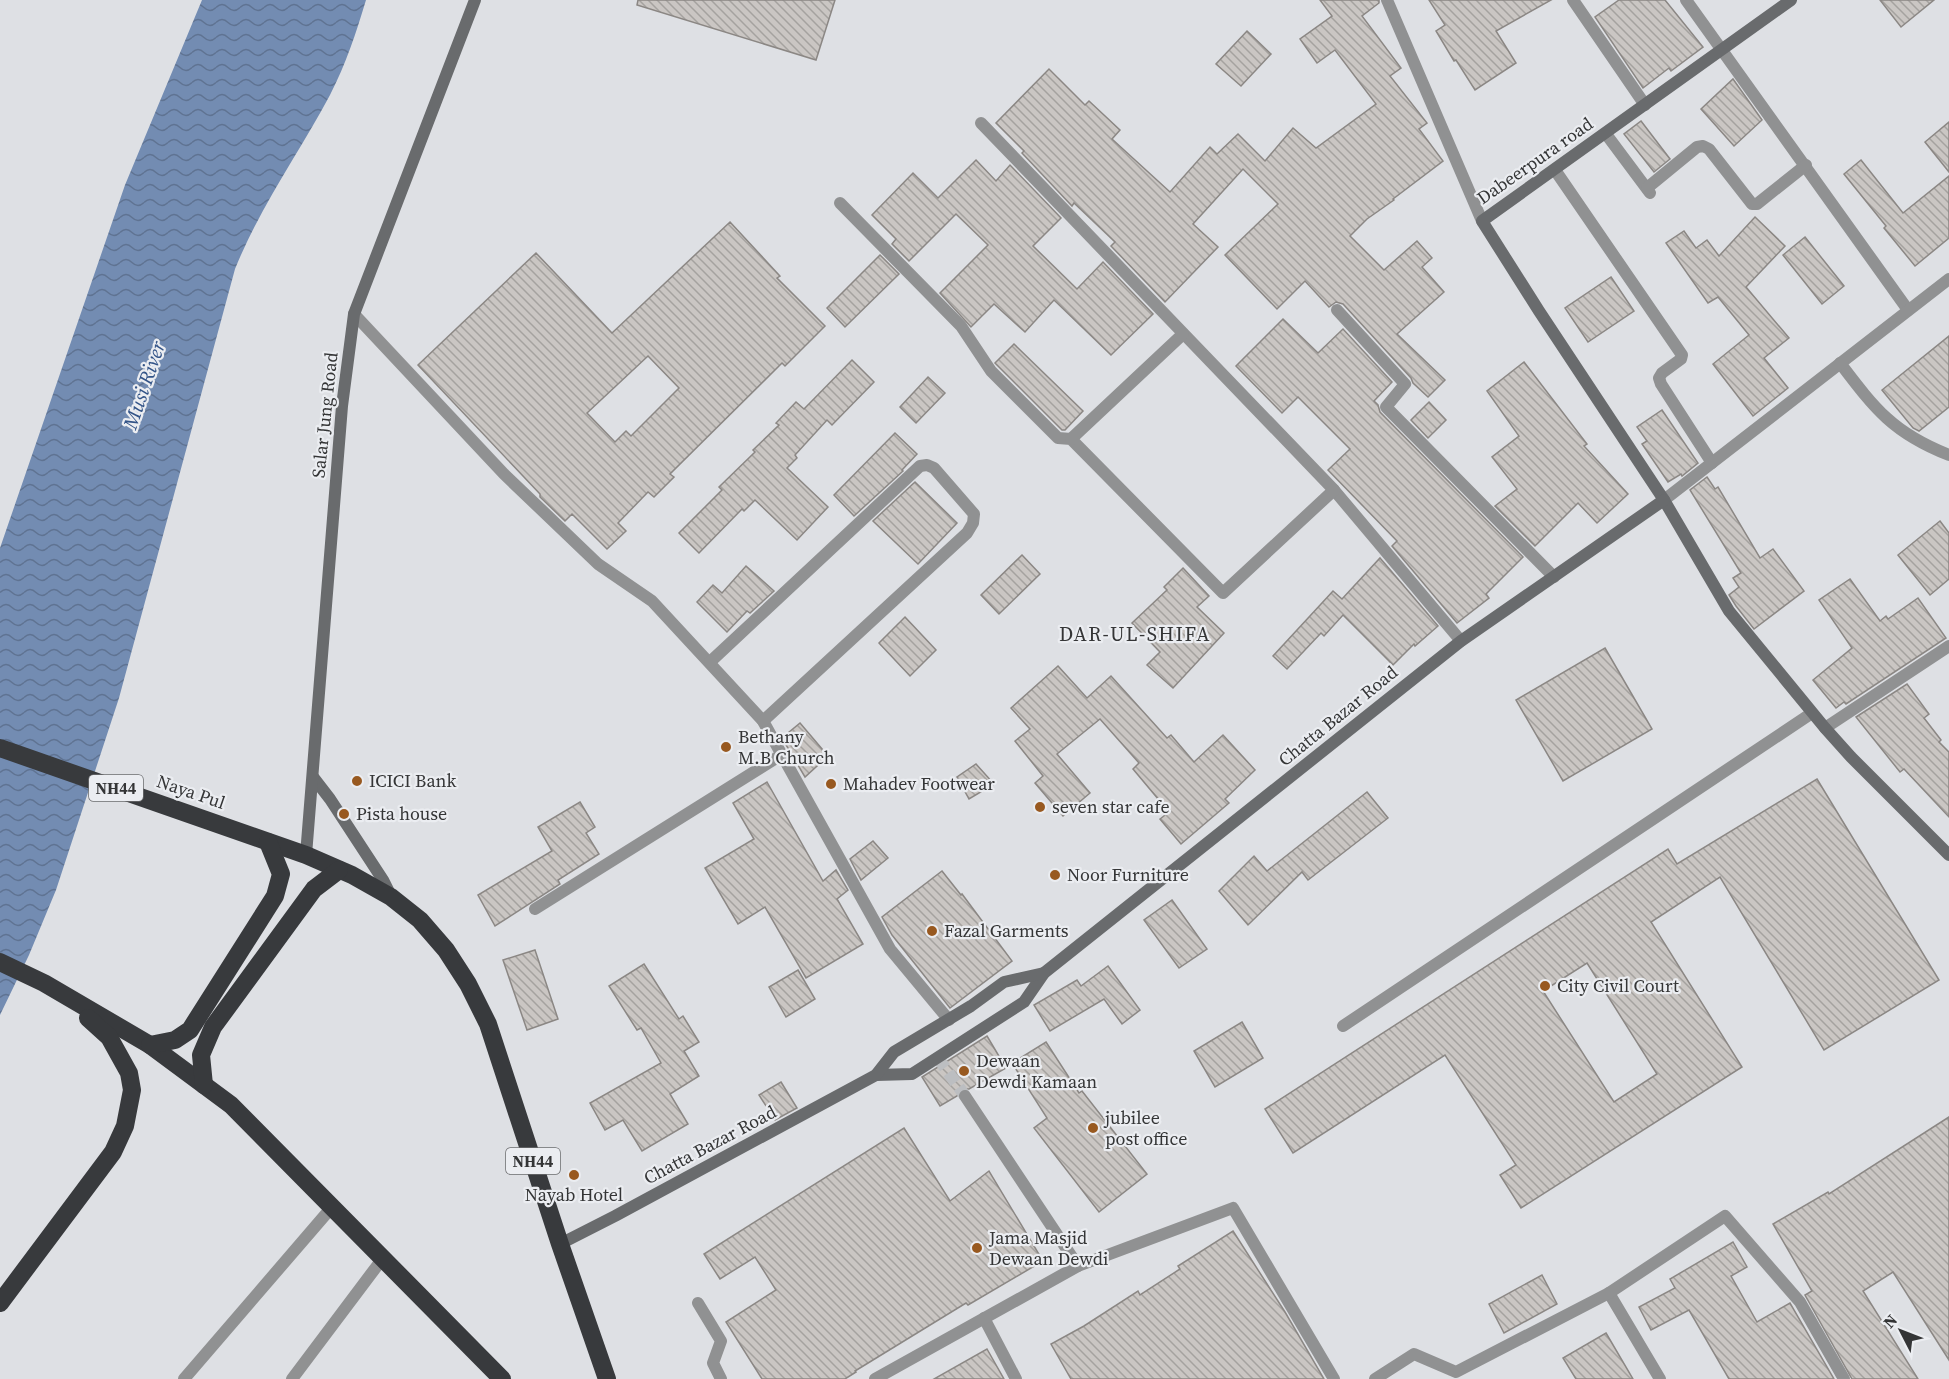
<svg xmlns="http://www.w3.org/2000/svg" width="1949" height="1379" font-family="'Source Serif 4',serif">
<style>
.water{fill:url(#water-waves)}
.building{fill:url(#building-back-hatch);stroke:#8b8784;stroke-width:1.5;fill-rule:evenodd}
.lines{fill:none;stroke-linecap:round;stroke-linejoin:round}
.street-tunnel{stroke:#bcbec1;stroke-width:12;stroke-dasharray:12 6;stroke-linecap:butt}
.street{stroke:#909192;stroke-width:12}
.secondary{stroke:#696b6d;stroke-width:12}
.highway{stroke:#383a3d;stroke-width:18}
.poi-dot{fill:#985920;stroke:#ebedf1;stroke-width:2}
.labels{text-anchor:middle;stroke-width:4.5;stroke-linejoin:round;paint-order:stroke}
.shield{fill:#ebedf1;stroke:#6b6c6e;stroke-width:1.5}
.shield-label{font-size:16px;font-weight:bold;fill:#343536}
.street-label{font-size:18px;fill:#343536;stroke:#ebedf1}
.poi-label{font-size:18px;fill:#343536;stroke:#ebedf1;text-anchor:start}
.water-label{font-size:20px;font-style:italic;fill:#335488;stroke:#ebedf1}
.neighbourhood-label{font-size:20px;letter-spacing:1.5px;fill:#343536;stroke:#ebedf1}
</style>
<defs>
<pattern id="water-waves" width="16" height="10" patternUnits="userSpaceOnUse" patternTransform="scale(1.5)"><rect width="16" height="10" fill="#738cb2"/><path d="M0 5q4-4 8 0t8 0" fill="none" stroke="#5f7392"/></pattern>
<pattern id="building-back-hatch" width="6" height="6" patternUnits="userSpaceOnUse" patternTransform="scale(1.5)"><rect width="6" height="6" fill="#cac6c3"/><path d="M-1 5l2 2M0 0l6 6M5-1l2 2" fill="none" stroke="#a5a29f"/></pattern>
</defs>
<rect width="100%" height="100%" fill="#dee0e4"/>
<path class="water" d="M202,0h164c-10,33 -20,64 -36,95 -31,58 -70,112 -95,174l-116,429 -63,192 -27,65 -29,60v-467l125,-363z"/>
<g class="building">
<polygon points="638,0 835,0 816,60 637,5"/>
<polygon points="1320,0 1379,0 1379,3 1362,16 1401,68 1390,76 1427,123 1419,129 1443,161 1393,199 1394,200 1367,219 1350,236 1384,270 1417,241 1432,258 1422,267 1444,292 1397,334 1445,380 1428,397 1413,383 1411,378 1343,304 1336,302 1329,307 1305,281 1277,309 1225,255 1278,204 1243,169 1193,224 1218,247 1165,302 1111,246 1115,242 1074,203 1072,206 1022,153 1024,151 996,123 1049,69 1085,105 1089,101 1120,130 1112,139 1170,192 1210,147 1217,154 1238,134 1265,161 1293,128 1316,148 1376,104 1335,50 1317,63 1300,39 1332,16"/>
<polygon points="1429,0 1551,0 1496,31 1516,63 1475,90 1456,60 1454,61 1436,31 1445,25"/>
<polygon points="1619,0 1665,0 1703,47 1671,71 1669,68 1643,88 1595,17"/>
<polygon points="1880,0 1934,0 1901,27"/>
<polygon points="1247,31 1271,54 1241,86 1216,64"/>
<polygon points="1733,79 1762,120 1734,146 1701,109"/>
<polygon points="1641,121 1670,159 1654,172 1624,134"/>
<polygon points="1949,122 1949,172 1925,142"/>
<polygon points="976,160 996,181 1010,165 1061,218 1033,246 1077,289 1103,262 1153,314 1111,355 1054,300 1025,332 994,304 971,327 940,293 988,245 956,214 909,261 892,244 896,239 872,215 913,173 938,198"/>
<polygon points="1861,160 1903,213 1949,176 1949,238 1915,266 1884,228 1886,226 1844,174"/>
<polygon points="1755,217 1785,246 1746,287 1789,338 1764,358 1788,388 1753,416 1713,364 1749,335 1718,297 1708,303 1666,243 1684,231 1696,248 1707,240 1719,256"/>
<path d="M730,222l50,54 -3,2 48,48 -40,40 -3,-3 -112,111 4,3 -20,20 -6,-5 -30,31 8,8 -19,18 -35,-35 -7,7 -25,-24v-3l-122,-129 118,-112 76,80zM648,356l31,32 -48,48 -5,-5 -11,11 -28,-29z"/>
<polygon points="1805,237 1844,286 1822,304 1783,255"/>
<polygon points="880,255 899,274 845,327 827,308"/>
<polygon points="1611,277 1634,311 1588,342 1565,308"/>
<polygon points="1283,319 1318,353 1343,329 1392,382 1374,401 1378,405 1380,412 1523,557 1486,594 1489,598 1457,623 1392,546 1397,541 1328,470 1350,449 1298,397 1282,413 1236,366"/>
<polygon points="1949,336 1949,407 1919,431 1913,428 1882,390"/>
<polygon points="1014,344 1083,411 1065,430 1062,430 995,363"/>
<polygon points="852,360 874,382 832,425 827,420 795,455 797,458 787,468 828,507 797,540 755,500 744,511 742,509 699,553 679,533 722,490 719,487 755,452 753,450 779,425 776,423 796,402 804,409"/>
<polygon points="1524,362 1587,444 1584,446 1628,494 1597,523 1578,503 1535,546 1495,506 1517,489 1492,457 1519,436 1487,391"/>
<polygon points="928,377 945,393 916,423 900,407"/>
<polygon points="1429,402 1446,420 1428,438 1411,420"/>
<polygon points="1662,410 1698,463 1682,476 1681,474 1668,482 1642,444 1647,441 1637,427"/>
<polygon points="895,433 917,454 902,470 903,471 854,516 834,495"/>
<polygon points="1707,477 1715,489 1718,487 1760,558 1773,549 1804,591 1754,629 1736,606 1729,595 1739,587 1733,578 1741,573 1690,490"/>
<polygon points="915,482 957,523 918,564 873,521"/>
<polygon points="1940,521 1949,533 1949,579 1930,595 1898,555"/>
<polygon points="1022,555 1040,574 999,614 981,595"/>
<polygon points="1380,558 1438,626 1415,646 1414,644 1393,665 1343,615 1324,636 1321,633 1287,669 1273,656 1333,591 1342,599"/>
<polygon points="746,566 774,591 750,613 747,611 727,632 697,602 713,585 722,593"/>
<polygon points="1183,568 1209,596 1197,607 1224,633 1173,688 1147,665 1160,652 1132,623 1167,590 1164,587"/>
<polygon points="1850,579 1880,621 1886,616 1888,619 1918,598 1946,638 1846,704 1844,702 1836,708 1813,680 1852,648 1819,600"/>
<polygon points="905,617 936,650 910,676 879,643"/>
<polygon points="1605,648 1652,729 1563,781 1516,700"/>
<polygon points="1058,666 1087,698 1111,676 1167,738 1171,735 1194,762 1223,735 1255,770 1225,799 1229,803 1181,844 1160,819 1169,812 1133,769 1139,763 1100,719 1057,754 1090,793 1063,816 1035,783 1043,776 1015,741 1030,729 1011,708"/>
<polygon points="1907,684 1929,714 1924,718 1941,740 1939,742 1949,752 1949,817 1904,769 1900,772 1856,717"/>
<polygon points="800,723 828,756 805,777 782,738"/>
<polygon points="976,764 994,784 969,799 957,777"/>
<path d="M1817,779l122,201 -115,70 -104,-173 -69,45 91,145 -221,141 -21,-33 16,-10 -71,-110 -152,98 -28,-44 403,-260 9,15zM1587,963l70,111 -43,28 -71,-111z"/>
<polygon points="767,782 823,881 836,870 848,890 837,899 863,944 806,978 765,907 738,924 705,868 754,839 733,803"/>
<polygon points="1367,792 1388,818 1308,880 1302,872 1248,925 1219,891 1254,856 1267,871"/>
<polygon points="580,802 595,827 586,833 599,854 558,880 560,884 495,926 478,895 552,851 538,827"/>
<polygon points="873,841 888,858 861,880 850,859"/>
<polygon points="942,871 961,895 962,894 1012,961 950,1008 892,935 882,917"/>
<polygon points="1172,900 1207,949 1179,968 1144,920"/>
<polygon points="535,950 558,1019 527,1030 503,960"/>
<polygon points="644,964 679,1019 683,1016 699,1042 684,1051 699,1076 670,1094 688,1124 642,1151 623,1120 605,1130 590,1103 661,1063 641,1028 637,1030 609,986"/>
<polygon points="1108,966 1140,1010 1122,1024 1104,999 1050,1031 1034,1005 1077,980 1081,986"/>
<polygon points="798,970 815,999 786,1017 769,987"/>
<polygon points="1242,1022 1263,1058 1215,1087 1194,1051"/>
<polygon points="987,1036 1006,1068 969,1089 961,1089 957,1096 940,1106 922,1077"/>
<polygon points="1046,1042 1079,1093 1082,1091 1147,1174 1099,1212 1034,1128 1047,1118 1012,1063"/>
<polygon points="781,1082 797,1108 775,1120 759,1095"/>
<polygon points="1949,1117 1949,1360 1893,1272 1863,1291 1918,1379 1852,1379 1805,1295 1812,1291 1773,1224 1828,1192 1829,1194"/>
<polygon points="904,1128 950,1201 989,1171 1043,1261 968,1305 966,1303 855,1371 856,1372 845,1379 762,1379 726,1322 776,1290 755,1257 720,1279 704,1254"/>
<polygon points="1233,1231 1285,1312 1324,1379 1071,1379 1051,1344 1084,1326 1138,1291 1140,1295 1180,1269 1178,1266"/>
<polygon points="1733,1242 1747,1267 1731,1276 1757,1322 1790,1303 1834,1379 1729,1379 1689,1310 1651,1330 1639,1307 1675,1288 1670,1279"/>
<polygon points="1542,1275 1557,1304 1504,1333 1489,1304"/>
<polygon points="1606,1333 1633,1379 1576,1379 1563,1358"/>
<polygon points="987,1349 1004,1379 934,1379"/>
</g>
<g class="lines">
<polyline class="street-tunnel" points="938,1058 965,1096"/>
<g class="street">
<polyline points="1387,0 1482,221"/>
<polyline points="1573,0 1645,105"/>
<polyline points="1686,0 1908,310"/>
<polyline points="981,123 1334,490 1461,641"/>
<polyline points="1606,134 1650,193"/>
<polyline points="1555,170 1682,355 1681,359 1662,373 1659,378 1661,384 1712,463"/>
<polyline points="1647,188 1697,147 1703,146 1709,149 1752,204 1757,204 1806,165"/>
<polyline points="840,203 961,326 991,371 1058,438 1071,439 1223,593 1334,490"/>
<polyline points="1337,310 1405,384 1386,407 1554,577"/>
<polyline points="354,314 504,474 598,564 652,601 763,721 890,949 949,1020"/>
<path d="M1840,363c35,46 53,70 109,92"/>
<polyline points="1071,439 1183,334"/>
<polyline points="1664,500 1949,279"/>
<polyline points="710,662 920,466 927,465 934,468 974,514 973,523 967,533 763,721"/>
<polyline points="1825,728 1949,646"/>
<polyline points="535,909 781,755"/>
<polyline points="1343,1026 1812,713"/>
<polyline points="965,1096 1078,1266"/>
<polyline points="1609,1293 1660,1379"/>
<polyline points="698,1303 721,1341 713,1363 721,1379"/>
<polyline points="984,1318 1016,1379"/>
<polyline points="184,1379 332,1207"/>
<polyline points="292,1379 383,1258"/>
<polyline points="875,1379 1078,1266 1233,1208 1334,1379"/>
<polyline points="1375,1379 1414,1354 1456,1372 1609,1293 1725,1216 1800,1302 1844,1379"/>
</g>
<g class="secondary">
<polyline points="1791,0 1482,221 1539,311 1664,500 1729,611 1825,728 1851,757 1949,855"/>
<polyline points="313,777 330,799 383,880 391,896"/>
<polyline points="306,855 342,406 354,314 475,0"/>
<polyline points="876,1075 912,1074 1024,1002 1044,973 1461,641 1664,500"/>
<polyline points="560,1244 615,1216 876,1075 894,1052 971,1006 1004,982 1044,973"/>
</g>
<g class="highway">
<polyline points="0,748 306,855 352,875 391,897 420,920 446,950 468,984 488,1024 560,1244 607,1379"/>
<polyline points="0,962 44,983 150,1045 231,1105 502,1379"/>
<polyline points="150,1045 175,1040 190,1030 275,896 281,874 268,842"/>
<polyline points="204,1085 201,1055 213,1027 314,889 339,870"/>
<polyline points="0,1303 113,1152 125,1126 132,1090 129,1073 109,1037 88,1018"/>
</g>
</g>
<g class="poi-dot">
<circle cx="726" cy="747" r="6"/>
<circle cx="357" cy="781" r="6"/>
<circle cx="831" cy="784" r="6"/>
<circle cx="1040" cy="807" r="6"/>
<circle cx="344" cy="814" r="6"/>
<circle cx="1055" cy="875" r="6"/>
<circle cx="932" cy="931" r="6"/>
<circle cx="1545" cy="986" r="6"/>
<circle cx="964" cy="1071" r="6"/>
<circle cx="1093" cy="1128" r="6"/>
<circle cx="574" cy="1175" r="6"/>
<circle cx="977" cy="1248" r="6"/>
</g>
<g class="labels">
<g class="shield">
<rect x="89" y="775" width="54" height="26" rx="4.5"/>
<rect x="506" y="1148" width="54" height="26" rx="4.5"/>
</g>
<g class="shield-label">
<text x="116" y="794">NH44</text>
<text x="533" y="1167">NH44</text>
</g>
<g class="street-label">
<text transform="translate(1535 161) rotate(-35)" y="6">Dabeerpura road</text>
<text transform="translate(325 415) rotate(-84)" y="6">Salar Jung Road</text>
<text transform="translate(1338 716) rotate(-39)" y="6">Chatta Bazar Road</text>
<text transform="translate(191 792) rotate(19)" y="6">Naya Pul</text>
<text transform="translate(710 1145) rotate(-28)" y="6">Chatta Bazar Road</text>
</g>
<g class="poi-label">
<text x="738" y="743">Bethany<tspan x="738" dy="21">M.B Church</tspan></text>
<text x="369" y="787">ICICI Bank</text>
<text x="843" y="790">Mahadev Footwear</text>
<text x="1052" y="813">seven star cafe</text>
<text x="356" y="820">Pista house</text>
<text x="1067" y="881">Noor Furniture</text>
<text x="944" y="937">Fazal Garments</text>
<text x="1557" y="992">City Civil Court</text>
<text x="976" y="1067">Dewaan<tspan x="976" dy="21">Dewdi Kamaan</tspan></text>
<text x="1105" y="1124">jubilee<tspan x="1105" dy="21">post office</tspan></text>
<text x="574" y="1201" text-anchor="middle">Nayab Hotel</text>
<text x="989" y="1244">Jama Masjid<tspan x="989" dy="21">Dewaan Dewdi</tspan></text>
</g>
<g class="water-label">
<text transform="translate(144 385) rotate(-71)" y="7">Musi River</text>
</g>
<g class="neighbourhood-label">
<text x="1135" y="641">DAR-UL-SHIFA</text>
</g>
</g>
<g transform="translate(1901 1331) rotate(312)" stroke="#ebedf1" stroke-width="4.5" paint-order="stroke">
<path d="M0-4.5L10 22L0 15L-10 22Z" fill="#343536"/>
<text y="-9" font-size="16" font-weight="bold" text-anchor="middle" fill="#343536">N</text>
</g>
</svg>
